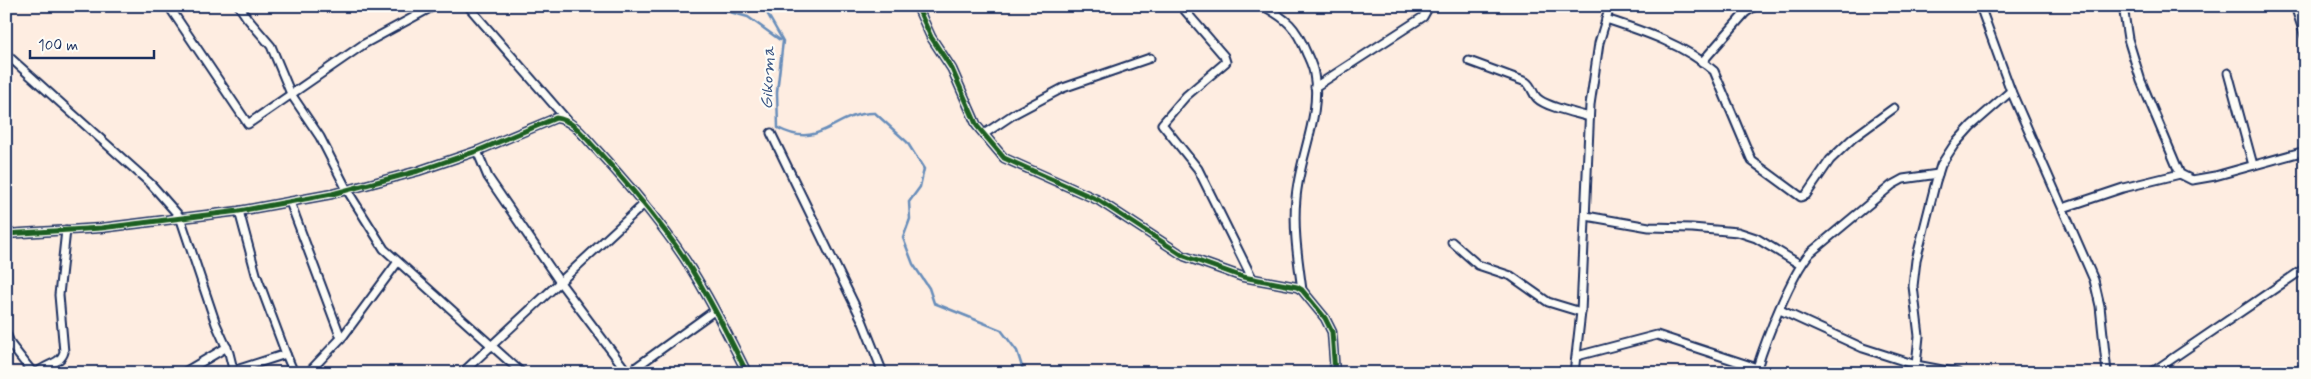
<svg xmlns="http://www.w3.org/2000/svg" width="2311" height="379" font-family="Mynerve,sans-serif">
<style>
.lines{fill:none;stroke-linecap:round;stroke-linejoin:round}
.stream{stroke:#688dba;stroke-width:2.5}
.street-casing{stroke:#1b2f5e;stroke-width:11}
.street{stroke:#fdfcf7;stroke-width:7}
.cycleway-casing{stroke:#fdfcf7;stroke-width:8}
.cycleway{stroke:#1b5e20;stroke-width:5}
.labels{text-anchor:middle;stroke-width:4.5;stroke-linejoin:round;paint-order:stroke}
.water-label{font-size:18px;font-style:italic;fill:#3b5684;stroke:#fdfcf7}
</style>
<rect width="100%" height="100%" fill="#feede1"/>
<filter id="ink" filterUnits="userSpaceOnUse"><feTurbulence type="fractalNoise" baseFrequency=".02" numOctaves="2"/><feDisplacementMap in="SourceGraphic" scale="10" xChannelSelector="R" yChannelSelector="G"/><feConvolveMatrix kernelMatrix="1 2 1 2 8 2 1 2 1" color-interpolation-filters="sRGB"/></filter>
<g filter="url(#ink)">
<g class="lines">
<g class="stream">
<polyline points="708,6 748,17 780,40"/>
<path d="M763,6l20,35 -6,51 1,36c44,23 55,-16 97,-15l32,29 17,27 -4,18 -11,15 1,17 -7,19 10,26 16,24 5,15 67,27 16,21 7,22"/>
</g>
<defs>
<g id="street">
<polyline points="171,6 172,11 248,124 364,44 434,6"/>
<polyline points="239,6 247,18 271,46 291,94 320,137 347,190 384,249 522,373"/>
<polyline points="468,6 567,120"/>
<polyline points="917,6 931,37 952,69 977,126 1004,158 1098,200 1184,256 1243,277 1297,287 1302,290 1325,318 1332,332 1335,373"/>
<polyline points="1181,6 1224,56 1226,62 1186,96 1162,124 1198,169 1252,278"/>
<path d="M1263,6c24,13 33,21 43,46 3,7 7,14 8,22 8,41 -15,83 -18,124 -3,31 2,61 6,92"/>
<polyline points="1980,6 2011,91 2094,280 2100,306 2107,373"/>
<polyline points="2123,6 2128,39 2141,81 2180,174 2192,180 2215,176 2305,151"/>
<polyline points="2295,6 2305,36"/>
<path d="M1606,19c37,12 79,26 108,52l38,90 49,36 5,-2 24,-35 23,-22 41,-30"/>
<polyline points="6,54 151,184 180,217 216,324 229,353 234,373"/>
<path d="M1469,61l57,21c6,4 6,11 11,16 9,9 39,15 52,19"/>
<polyline points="1702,62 1745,13 1755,6"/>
<polyline points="2228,73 2253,165"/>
<polyline points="1315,87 1423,17 1427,10 1425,6"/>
<polyline points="771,133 862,320 883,373"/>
<polyline points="984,134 1014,114 1063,88 1150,58"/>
<polyline points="477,151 488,177 559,281 628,373"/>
<polyline points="290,202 341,338"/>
<polyline points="2063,208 2123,188 2180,174"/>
<polyline points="239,211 256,274 286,354"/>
<polyline points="1586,216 1649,227 1692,228 1738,232 1756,238 1801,265"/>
<path d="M6,234l95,-6 138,-17 93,-17 86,-23 59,-20 79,-33c18,2 29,20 41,32 24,26 47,53 68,81 33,43 58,94 82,142"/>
<polyline points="1452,242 1478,265 1511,276 1548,302 1581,312"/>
<polyline points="1780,310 1863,348 1916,365 1958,373"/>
<polyline points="6,333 11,345 33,373"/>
<path d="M1577,356l80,-21 100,33c9,-29 34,-93 53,-115l82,-68 11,-6 35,-5"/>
<polyline points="233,371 286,354 294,373"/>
<path d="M37,373c8,-9 24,-9 27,-21l-5,-57 7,-65"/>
<polyline points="183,373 227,347"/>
<polyline points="308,373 344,335 397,263"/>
<polyline points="462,373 644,204"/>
<polyline points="628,373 714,311"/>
<polyline points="1574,373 1581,312 1590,105 1599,43 1610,6"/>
<polyline points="1913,373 1916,365 1919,336 1913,286 1916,260 1936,181 1941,165 1954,145 1971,126 2011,91"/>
<polyline points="2151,373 2305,268"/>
<polyline points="2297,373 2305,366"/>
</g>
</defs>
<use href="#street" class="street-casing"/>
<use href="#street" class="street"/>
<defs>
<g id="cycleway">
<polyline points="917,6 931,37 952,69 977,126 1004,158 1098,200 1184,256 1243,277 1297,287 1302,290 1325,318 1332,332 1335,373"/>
<path d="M6,234l95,-6 138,-17 93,-17 86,-23 59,-20 79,-33c18,2 29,20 41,32 24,26 47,53 68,81 33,43 58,94 82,142"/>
</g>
</defs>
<use href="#cycleway" class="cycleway-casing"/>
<use href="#cycleway" class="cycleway"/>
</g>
</g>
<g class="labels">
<g class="water-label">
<text transform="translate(767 78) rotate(-88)" y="6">Gikoma</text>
</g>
</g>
<rect width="2311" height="379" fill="none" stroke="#fdfcf7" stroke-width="25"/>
<rect x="12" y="12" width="2286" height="354" fill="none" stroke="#1b2f5e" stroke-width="2" filter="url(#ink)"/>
<path d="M30 50v8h124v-8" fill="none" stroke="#1b2f5e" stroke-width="2.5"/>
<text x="38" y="50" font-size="15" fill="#1b2f5e" stroke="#fdfcf7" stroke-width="4" paint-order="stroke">100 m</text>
</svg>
